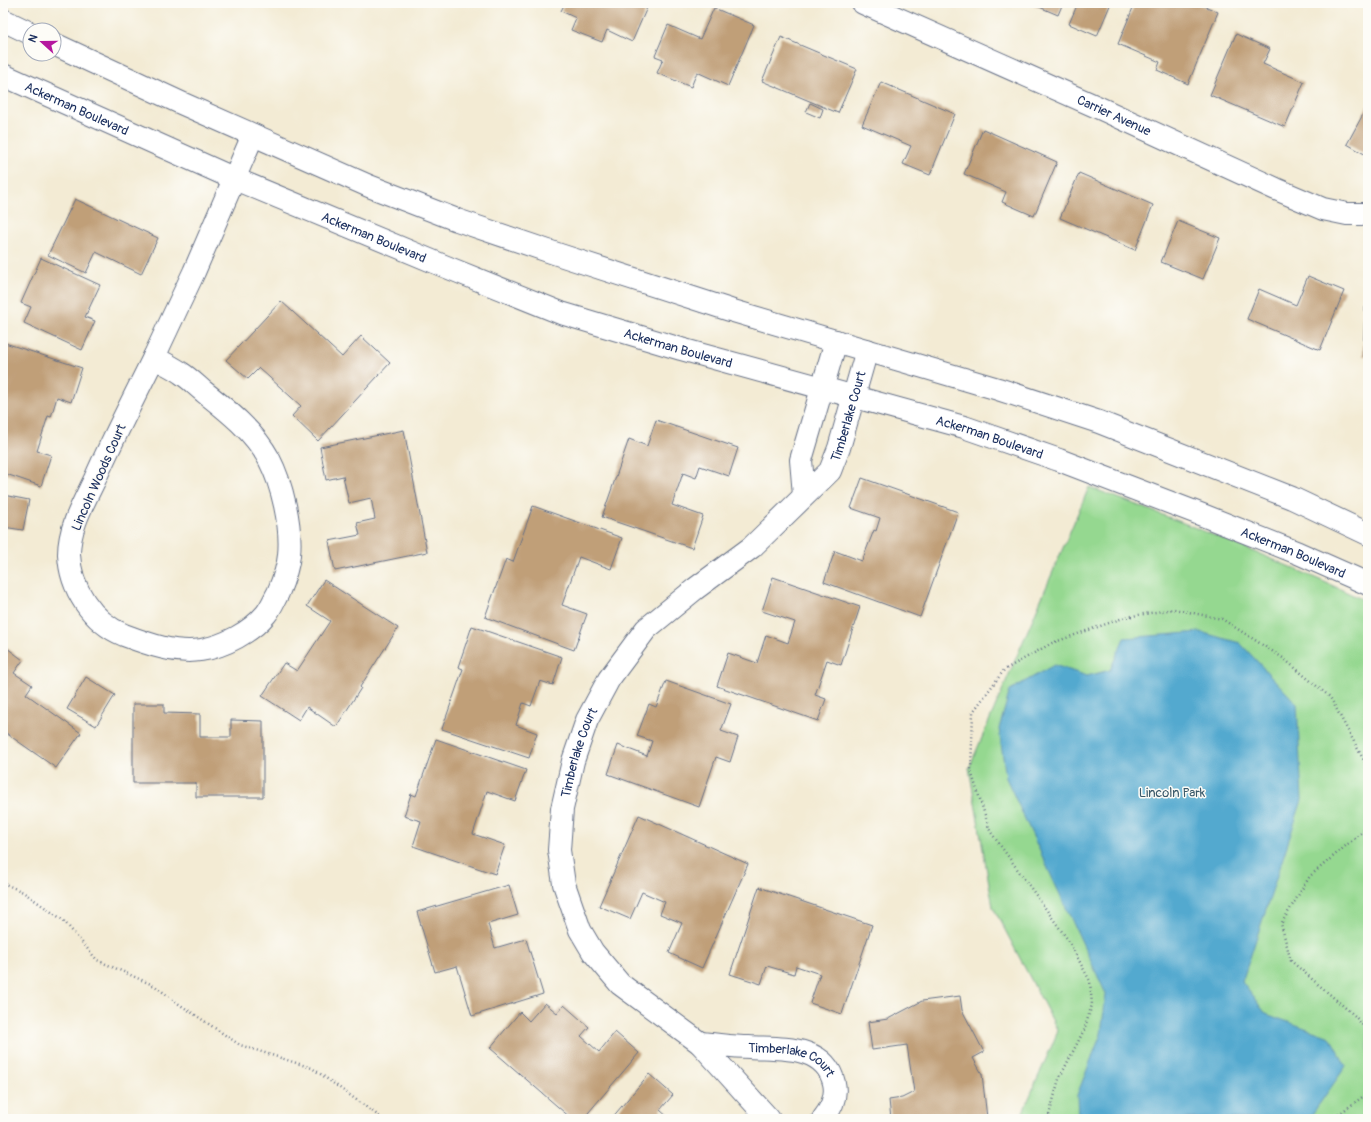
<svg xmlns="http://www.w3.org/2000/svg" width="1371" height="1122" font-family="Pangolin,sans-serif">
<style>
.green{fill:#95d890;stroke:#588477}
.water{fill:#53a9cf;stroke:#376c96}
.building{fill:#c09f78}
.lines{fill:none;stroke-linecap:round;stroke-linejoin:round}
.minor-casing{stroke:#677187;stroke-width:24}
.path{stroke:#677187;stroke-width:2.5;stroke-dasharray:1 3;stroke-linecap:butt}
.minor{stroke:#fff;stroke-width:22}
.labels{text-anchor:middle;stroke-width:3;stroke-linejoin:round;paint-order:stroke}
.street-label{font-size:13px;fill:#1b2f5e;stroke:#fdfcf7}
.park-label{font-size:13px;fill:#3a596a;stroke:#fdfcf7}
</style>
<rect width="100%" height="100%" fill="#fdfcf7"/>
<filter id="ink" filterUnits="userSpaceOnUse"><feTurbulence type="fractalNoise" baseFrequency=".025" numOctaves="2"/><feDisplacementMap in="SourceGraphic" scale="8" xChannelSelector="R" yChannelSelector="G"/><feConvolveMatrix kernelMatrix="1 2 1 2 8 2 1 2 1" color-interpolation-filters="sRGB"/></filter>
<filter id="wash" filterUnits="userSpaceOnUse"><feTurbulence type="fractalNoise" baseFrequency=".012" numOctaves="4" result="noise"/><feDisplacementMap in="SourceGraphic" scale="16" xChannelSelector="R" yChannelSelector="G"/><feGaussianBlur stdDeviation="0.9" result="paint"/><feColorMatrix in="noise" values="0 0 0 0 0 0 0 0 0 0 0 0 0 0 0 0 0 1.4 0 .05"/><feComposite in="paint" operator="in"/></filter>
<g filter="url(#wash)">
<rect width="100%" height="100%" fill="#f3ebd4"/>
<path class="green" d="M1089,487c94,35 188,72 279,115v517h-348l38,-88 -65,-124 -24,-139z"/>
<polygon class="water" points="1200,632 1240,643 1297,704 1302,800 1242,982 1266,1014 1330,1037 1346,1066 1313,1113 1306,1119 1078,1119 1077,1095 1101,1034 1106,994 1006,778 999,729 1010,690 1054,665 1087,676 1110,670 1124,638"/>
<g id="blocks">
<g class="building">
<polygon points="565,3 649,3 632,42 607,30 602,42 571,30 576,18 561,11"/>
<polygon points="1030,3 1063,3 1058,15"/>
<polygon points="1078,3 1111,3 1097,36 1069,24"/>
<polygon points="1135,3 1198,3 1218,12 1188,84 1157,70 1160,62 1118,44"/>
<polygon points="714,8 754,25 728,86 697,72 691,87 657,73 663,59 655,56 668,25 700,39"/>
<polygon points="1236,34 1270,49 1263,64 1304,82 1285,127 1210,95"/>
<polygon points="781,37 857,69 838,113 762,81"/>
<polygon points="881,82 955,114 930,175 903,164 911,146 862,125"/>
<polygon points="810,103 823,109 820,118 806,112"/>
<polygon points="1368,105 1368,156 1347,144"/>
<polygon points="983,129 1057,162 1034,216 1002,202 1006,192 964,174"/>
<polygon points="1079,173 1153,205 1135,250 1060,218"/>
<polygon points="75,199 158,238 141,274 96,252 86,273 48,255"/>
<polygon points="1178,221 1220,238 1203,279 1161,262"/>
<polygon points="41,258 100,285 85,317 95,321 82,350 24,323 31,307 21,303"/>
<polygon points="1308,276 1344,291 1320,350 1247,319 1259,289 1296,305"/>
<polygon points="281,301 342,357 361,336 390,363 318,441 292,416 301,406 259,368 248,379 226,360"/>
<polygon points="1365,307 1368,308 1368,356 1363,356"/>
<polygon points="5,343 82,368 71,402 57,397 51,417 48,416 37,451 51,455 41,486 3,473 3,351"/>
<polygon points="656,420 738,448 729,476 700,466 696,478 683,473 672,505 703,516 692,548 602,517 629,439 647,446"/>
<polygon points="404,430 427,552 335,571 329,541 360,535 357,523 375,519 371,498 349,503 343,476 326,480 320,447"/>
<polygon points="862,478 958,512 920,617 824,582 835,551 862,561 874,530 876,531 880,518 851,508"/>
<polygon points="3,495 29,500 23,530 3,527"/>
<polygon points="533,506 622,538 611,569 579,557 562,605 587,614 574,650 485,617 506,559 513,562"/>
<polygon points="773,577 860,607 841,665 827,660 815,695 826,699 818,721 717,686 728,653 757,663 766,635 788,643 795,622 762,611"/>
<polygon points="324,580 398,628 360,687 361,688 336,727 307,707 299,720 262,696 284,663 297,671 330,621 307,606"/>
<polygon points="472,626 562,657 553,685 540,681 531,706 523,703 516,725 537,733 529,758 442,729 463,669 458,667"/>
<polygon points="3,645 23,660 14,673 32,685 26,694 81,733 56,768 6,733 3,737"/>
<polygon points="86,677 115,695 96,726 67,709"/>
<polygon points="666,681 731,704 721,731 738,737 730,762 716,757 699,807 608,774 618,745 647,756 652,741 637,736 649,704 656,707"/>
<polygon points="133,704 164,704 164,713 200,714 200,737 231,737 231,720 263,721 263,797 196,797 196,783 133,783"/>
<polygon points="436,739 526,770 515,801 487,791 473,834 505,845 495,874 413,846 421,821 404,816 411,794 416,796"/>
<polygon points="639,815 748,864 702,968 669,953 682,923 660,914 665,902 642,892 630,919 599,906"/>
<polygon points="509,885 518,915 488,924 495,948 526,939 543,994 472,1016 457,966 435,972 417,912"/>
<polygon points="759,887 872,925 842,1014 810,1003 820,974 796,966 794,974 767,966 761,984 730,974"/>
<polygon points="960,996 962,1010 984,1052 973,1058 982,1074 987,1118 891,1119 889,1100 902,1098 914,1092 907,1045 872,1050 868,1022 888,1019 922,1001"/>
<polygon points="545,1003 557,1013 564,1005 589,1027 581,1036 599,1052 615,1032 639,1053 583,1119 572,1119 490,1048 520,1012 529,1021"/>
<polygon points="649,1074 673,1095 660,1110 670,1119 611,1119"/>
</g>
</g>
</g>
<g filter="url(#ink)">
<use href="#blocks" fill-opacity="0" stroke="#677187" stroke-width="1"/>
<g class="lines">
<defs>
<g id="minor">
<path id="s1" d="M863,3l232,103 181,83 47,20 24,5h21"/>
<polyline points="3,20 30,33"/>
<polyline points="54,44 181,103 369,186 457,220 560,255 730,310 998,389 1099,422 1292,498 1368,534"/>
<path id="s2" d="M3,75l232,104 209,87 117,47 120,36 283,78 95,33 146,56 93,37 70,31"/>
<path d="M154,357c9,6 19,10 27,16 8,5 15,12 22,18 24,19 51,40 66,68 13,25 23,67 20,96 -1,13 -6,26 -11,38 -4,7 -7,15 -12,21 -15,18 -41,32 -65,36 -26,4 -53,-6 -77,-15 -32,-13 -54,-47 -55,-81 0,-27 15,-52 26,-75 18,-41 39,-81 59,-122z"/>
<polyline points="154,357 194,272 253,135"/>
<polyline points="804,495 801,460 836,341"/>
<path id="s3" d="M700,1043l-80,-59 -27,-32 -13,-22 -16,-46 -5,-34 3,-41 11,-48 14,-41 22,-41 37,-50 49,-40 57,-42 78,-76 9,-23 28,-98"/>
<path id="s4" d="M769,1119l-69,-76c16,1 33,4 49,4 31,2 76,-3 85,36 3,13 -3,26 -11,36"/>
</g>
</defs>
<use href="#minor" class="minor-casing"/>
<g class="path">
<polyline points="1368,808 1367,828 1310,876 1281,924 1291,961 1355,1016 1368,1032"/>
<polyline points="3,883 23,892 63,920 97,960 155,986 176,1002 240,1045 312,1068 383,1119"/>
<polyline points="1048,1119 1059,1079 1084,1030 1092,1005 1090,981 1068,940 990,831 971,771 973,712 1004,670 1052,643 1126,617 1174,609 1222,619 1283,658 1330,697 1368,768"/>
<polyline points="1332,1119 1368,1093"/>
</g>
<use href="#minor" class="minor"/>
</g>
</g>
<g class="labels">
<g class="street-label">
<text dy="5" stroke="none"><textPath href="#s2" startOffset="81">Ackerman Boulevard</textPath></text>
<text dy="5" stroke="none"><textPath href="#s1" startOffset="275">Carrier Avenue</textPath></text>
<text dy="5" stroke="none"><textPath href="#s2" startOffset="405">Ackerman Boulevard</textPath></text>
<text dy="5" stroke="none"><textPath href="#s2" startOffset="729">Ackerman Boulevard</textPath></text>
<text dy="5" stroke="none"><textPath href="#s3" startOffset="793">Timberlake Court</textPath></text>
<text dy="5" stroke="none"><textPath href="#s2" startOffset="1053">Ackerman Boulevard</textPath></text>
<text transform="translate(98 477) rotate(-66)" y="5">Lincoln Woods Court</text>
<text dy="5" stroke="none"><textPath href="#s2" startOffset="1378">Ackerman Boulevard</textPath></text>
<text dy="5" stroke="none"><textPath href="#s3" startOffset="350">Timberlake Court</textPath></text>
<text dy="5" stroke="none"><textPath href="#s4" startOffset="198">Timberlake Court</textPath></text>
</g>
<g class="park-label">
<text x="1172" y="797">Lincoln Park</text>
</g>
</g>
<rect width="1371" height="1122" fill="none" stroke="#fdfcf7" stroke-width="16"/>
<g transform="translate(42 42) rotate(291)"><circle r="19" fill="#fdfcf7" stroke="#a3aaba"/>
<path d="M0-3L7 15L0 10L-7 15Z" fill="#b5179e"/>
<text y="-6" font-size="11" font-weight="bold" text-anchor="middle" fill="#1b2f5e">N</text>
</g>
</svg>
